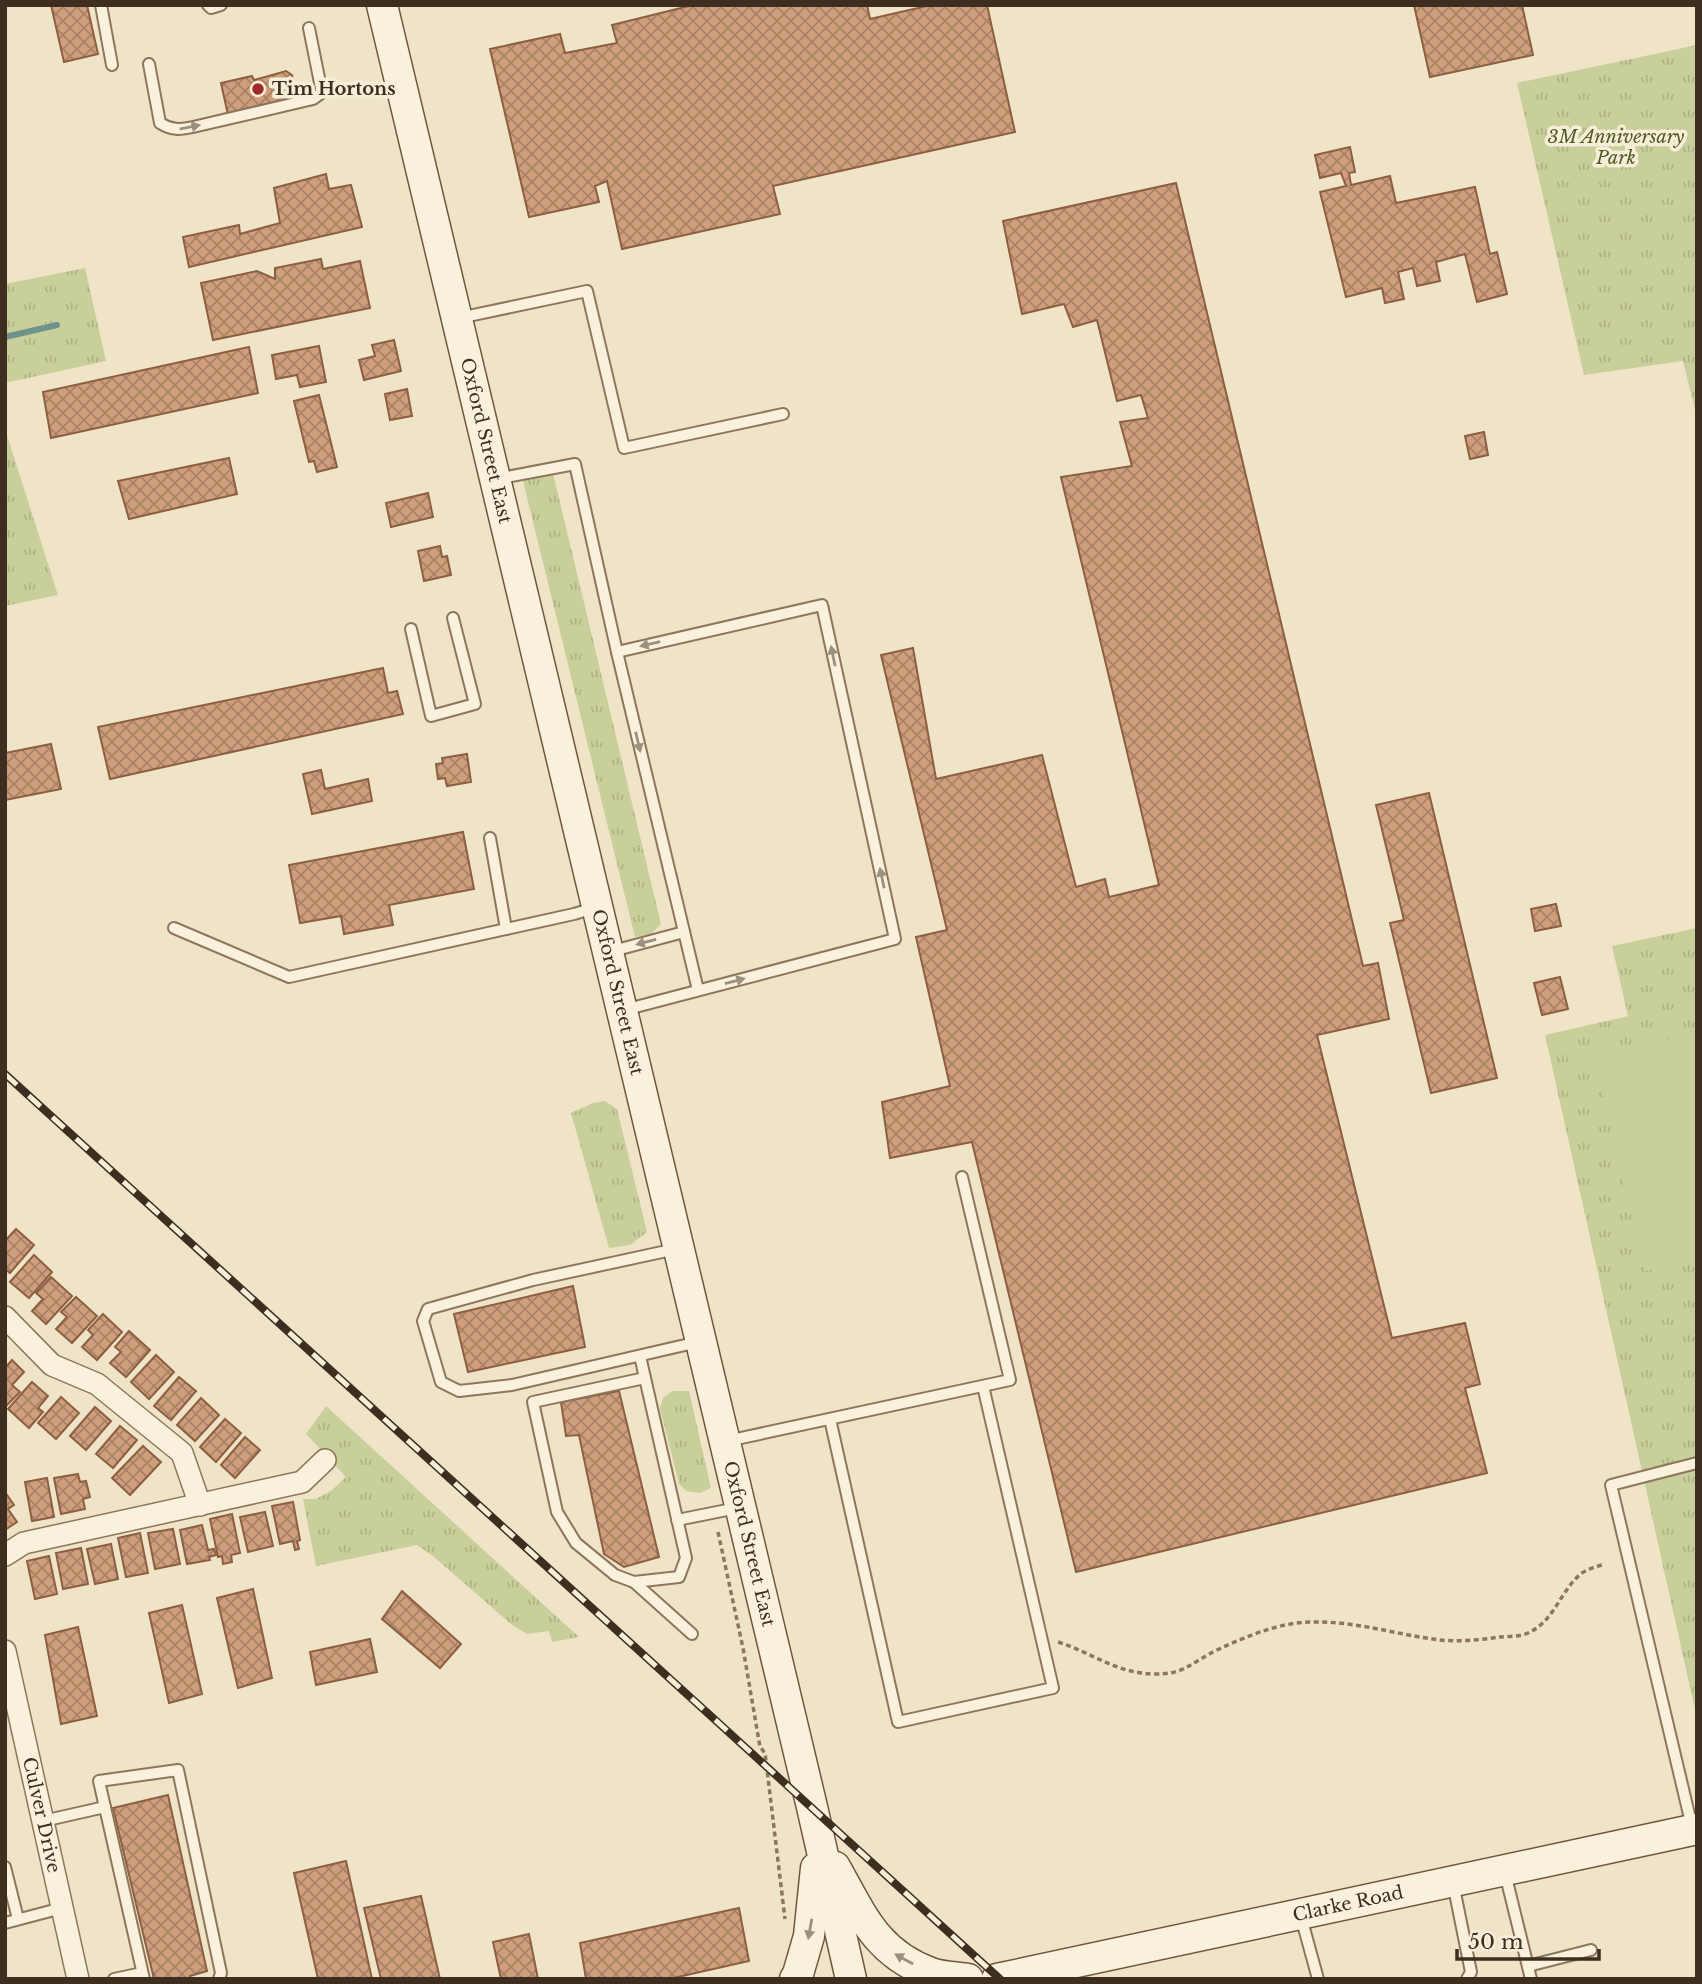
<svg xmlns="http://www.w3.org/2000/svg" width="1702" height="1984" font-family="'Libre Baskerville',serif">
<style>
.grass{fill:url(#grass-tufts)}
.pitch{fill:#c9cf9b}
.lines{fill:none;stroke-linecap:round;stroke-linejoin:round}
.stream{stroke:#6f938a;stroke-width:6}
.building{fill:url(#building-cross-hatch);stroke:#8d5f41;stroke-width:2}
.lane-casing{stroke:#8d765c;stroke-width:14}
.street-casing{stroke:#8d765c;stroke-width:24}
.secondary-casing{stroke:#6f573f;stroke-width:33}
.path{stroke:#8d765c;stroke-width:3.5;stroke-dasharray:5 3.5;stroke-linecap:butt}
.lane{stroke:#faf1dc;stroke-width:10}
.street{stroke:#faf1dc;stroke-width:21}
.secondary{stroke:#faf1dc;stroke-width:30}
.rail-casing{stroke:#3d2e20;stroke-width:8}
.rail{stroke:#f7eed8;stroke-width:5;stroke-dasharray:16;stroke-linecap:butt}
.oneway{fill:#9c907e}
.poi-dot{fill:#9e2a2b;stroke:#f7eed8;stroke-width:2.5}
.labels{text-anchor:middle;stroke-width:7;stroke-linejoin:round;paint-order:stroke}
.poi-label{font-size:18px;font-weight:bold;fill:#3d2e20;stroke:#f7eed8;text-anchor:start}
.park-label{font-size:18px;font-style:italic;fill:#4d5a26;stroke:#f7eed8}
.street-label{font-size:18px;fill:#3d2e20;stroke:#f7eed8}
</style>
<defs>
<pattern id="grass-tufts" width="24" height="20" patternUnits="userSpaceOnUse" patternTransform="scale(1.75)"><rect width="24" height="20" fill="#c9cf9b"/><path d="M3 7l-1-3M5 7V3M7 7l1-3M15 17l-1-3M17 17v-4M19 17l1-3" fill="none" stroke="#aeb285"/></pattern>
<pattern id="building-cross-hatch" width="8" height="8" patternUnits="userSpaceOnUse" patternTransform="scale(1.75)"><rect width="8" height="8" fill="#cf9f7d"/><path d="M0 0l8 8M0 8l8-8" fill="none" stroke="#a98266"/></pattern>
</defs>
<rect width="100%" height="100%" fill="#f0e4c8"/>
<g class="grass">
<polygon points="1697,45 1697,418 1683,361 1584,375 1517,83"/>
<polygon points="85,268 106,361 5,383 5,284"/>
<polygon points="5,429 58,595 5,606"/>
<polygon points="552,469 661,924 651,934 635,937 522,477"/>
<polygon points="1697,928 1697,1719 1545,1035 1628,1016 1612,946"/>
<polygon points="605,1101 617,1109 647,1232 630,1245 609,1248 571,1113 593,1103"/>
<polygon points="672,1391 689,1391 711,1488 700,1493 686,1491 679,1484 660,1408 663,1398"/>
<polygon points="326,1406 579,1637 552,1642 549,1631 527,1634 512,1625 434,1557 417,1545 316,1566 303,1499 316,1499 332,1490 346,1477 306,1434"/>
</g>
<polygon class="pitch" points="1697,1032 1697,1259 1646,1271 1595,1057"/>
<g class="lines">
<polyline class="stream" points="5,337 57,325"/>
</g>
<g class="building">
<polygon points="51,5 87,5 98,54 64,62"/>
<polygon points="693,5 867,5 870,19 931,5 987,5 1015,132 773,186 780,214 622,249 607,181 595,186 599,202 529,217 490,49 560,34 565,53 617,43 612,25"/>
<polygon points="1414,5 1522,5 1533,55 1430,77"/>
<polygon points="286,71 292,75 295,94 284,97 285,102 228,115 221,83 252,76 254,80"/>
<polygon points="1350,147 1355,172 1349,173 1351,185 1390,176 1396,203 1475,187 1490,254 1497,252 1507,294 1477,302 1465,254 1436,262 1440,281 1417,286 1413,268 1398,272 1404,299 1385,303 1382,288 1346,297 1320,192 1346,186 1341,173 1320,178 1315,155"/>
<polygon points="326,174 329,189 351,185 362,227 189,267 183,237 239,225 240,234 280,223 274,188"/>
<polygon points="1176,183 1363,966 1378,963 1389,1019 1317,1035 1392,1338 1465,1323 1480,1384 1465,1388 1487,1473 1076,1572 972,1142 890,1158 882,1102 950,1086 916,937 947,930 881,655 913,648 936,779 1042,755 1076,887 1105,879 1109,897 1159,885 1061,477 1132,466 1120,422 1148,418 1141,395 1117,401 1097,320 1073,327 1064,304 1022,314 1003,221"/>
<polygon points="321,259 323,269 360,261 370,308 213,340 201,283 257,271 275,279 275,268"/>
<polygon points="394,340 401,371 364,380 359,360 375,356 372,345"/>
<polygon points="319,346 326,382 300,387 297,375 276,379 272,355"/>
<polygon points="249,347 258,393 51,438 43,392"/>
<polygon points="407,389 412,416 390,420 385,394"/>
<polygon points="319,395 337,467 317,472 314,461 309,462 294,401"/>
<polygon points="1484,432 1488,455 1470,459 1465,436"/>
<polygon points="229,458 237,494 129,519 118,481"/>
<polygon points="428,493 433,517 391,527 386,503"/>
<polygon points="440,546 442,557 447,556 451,575 424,581 418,551"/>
<polygon points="383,668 388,693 397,691 403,714 110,779 98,727"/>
<polygon points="51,744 61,789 5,800 5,753"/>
<polygon points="467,754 471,782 447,786 445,778 438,779 436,764 443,763 442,758"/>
<polygon points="321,770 325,789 368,779 372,801 312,814 303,774"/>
<polygon points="1429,793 1497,1078 1431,1093 1390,923 1404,920 1376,805"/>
<polygon points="463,832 474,889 389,905 393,925 344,934 341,916 300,923 289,865"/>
<polygon points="1556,904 1561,926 1535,931 1531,909"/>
<polygon points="1560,977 1568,1009 1542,1015 1534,983"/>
<polygon points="16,1229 34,1245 10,1273 5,1269 5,1241"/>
<polygon points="34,1255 52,1272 29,1298 10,1282"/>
<polygon points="51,1277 72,1296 46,1324 32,1311 43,1299 36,1293"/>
<polygon points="573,1286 585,1347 468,1372 454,1314"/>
<polygon points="76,1297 97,1316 72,1343 56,1329 67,1317 61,1312"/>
<polygon points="103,1314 122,1332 97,1360 82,1347 93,1335 88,1330"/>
<polygon points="129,1331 150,1350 126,1377 110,1363 121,1352 115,1347"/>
<polygon points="156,1355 174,1372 149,1399 131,1382"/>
<polygon points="12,1360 24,1372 12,1385 20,1392 5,1407 5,1368"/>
<polygon points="179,1377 196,1391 171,1420 154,1406"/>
<polygon points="32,1382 48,1396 38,1408 43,1412 29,1428 8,1409"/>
<polygon points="619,1391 659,1557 624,1567 604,1554 579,1435 566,1436 561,1402"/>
<polygon points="61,1397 79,1413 56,1439 38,1423"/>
<polygon points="201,1398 219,1415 195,1441 177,1425"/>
<polygon points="95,1407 111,1421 86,1450 70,1436"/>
<polygon points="225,1419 241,1433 216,1462 200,1447"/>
<polygon points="120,1426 137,1440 113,1468 96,1454"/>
<polygon points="245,1437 260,1450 235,1478 221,1465"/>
<polygon points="143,1446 161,1462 130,1495 112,1478"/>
<polygon points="78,1474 80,1482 86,1481 90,1497 83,1499 85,1509 61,1514 54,1478"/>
<polygon points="47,1478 54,1517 32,1521 25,1482"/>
<polygon points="5,1492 14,1505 8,1509 17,1522 5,1530"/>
<polygon points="293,1502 300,1540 297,1541 299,1549 295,1550 293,1541 280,1544 272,1506"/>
<polygon points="265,1512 273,1546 248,1552 240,1517"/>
<polygon points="232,1514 240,1553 231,1555 232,1562 223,1564 222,1556 218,1557 210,1519"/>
<polygon points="202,1525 208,1550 214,1549 216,1555 209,1557 210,1560 187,1564 180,1530"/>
<polygon points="173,1529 180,1564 155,1569 148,1533"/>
<polygon points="140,1533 148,1573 126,1577 118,1538"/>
<polygon points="111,1544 118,1579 95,1584 87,1549"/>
<polygon points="81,1548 88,1584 63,1589 56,1553"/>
<polygon points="49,1556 57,1594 35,1599 27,1561"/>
<polygon points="253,1589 272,1678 238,1688 217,1598"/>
<polygon points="402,1591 461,1644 440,1668 382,1619"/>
<polygon points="182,1605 202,1694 169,1703 149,1613"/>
<polygon points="78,1627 97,1716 61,1724 45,1635"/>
<polygon points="370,1639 377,1672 316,1685 310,1652"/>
<polygon points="168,1795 207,1971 190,1976 191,1979 154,1979 113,1808"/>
<polygon points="346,1861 372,1979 318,1979 294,1873"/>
<polygon points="421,1896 440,1979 381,1979 364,1908"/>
<polygon points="739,1908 749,1961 669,1979 586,1979 580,1943"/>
<polygon points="529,1934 538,1979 501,1979 493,1942"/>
</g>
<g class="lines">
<defs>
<g id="lane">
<polyline points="101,5 112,65"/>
<polyline points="208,5 211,8 221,5"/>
<path d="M149,64l11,59c11,7 20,7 33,4l120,-28 7,-5 1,-6 -12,-60"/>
<polyline points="459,318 587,291 624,448 783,414"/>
<polyline points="496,479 575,464 617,652 822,605 895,939 624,1010"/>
<polyline points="411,629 431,716 475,704 453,618"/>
<polyline points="617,652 698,990"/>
<polyline points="490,838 506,929"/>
<polyline points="174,928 289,977 574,914 594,908"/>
<polyline points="609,952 684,932"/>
<polyline points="676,1249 533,1280 428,1309 423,1321 441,1382 459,1391 512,1385 698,1342"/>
<polyline points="645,1378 533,1402 557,1512 576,1543 615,1575 634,1582 692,1634"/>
<polyline points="830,1419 898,1722 1053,1688 983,1386"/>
<polyline points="727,1441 1010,1380 962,1177"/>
<polyline points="677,1520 737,1508"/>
<polyline points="634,1582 679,1577 686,1558 640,1356"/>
<polyline points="43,1821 105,1807"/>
<polyline points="1692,1827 1611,1485 1697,1463"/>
<polyline points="5,1867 18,1919"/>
<polyline points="1505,1873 1531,1979"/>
<polyline points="1453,1883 1471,1972 1467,1979"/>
<polyline points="1301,1917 1318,1979"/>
<polyline points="5,1923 62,1908"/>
<polyline points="1528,1966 1591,1950"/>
<polyline points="114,1979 142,1973"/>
<polyline points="144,1979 99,1781 178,1770 221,1973 219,1979"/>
</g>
<g id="street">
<polyline points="5,1317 52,1365 97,1384 182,1453 200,1505"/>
<polyline points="5,1555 24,1543 302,1482 325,1460"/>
<path id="s1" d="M5,1651l73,328"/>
</g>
<g id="secondary">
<path id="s2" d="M382,5l430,1802 39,172"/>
<path d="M835,1867c27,48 41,86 96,106 11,4 25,4 37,6"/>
<polyline points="795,1979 798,1974 809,1936 816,1868"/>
<path id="s3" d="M997,1979l700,-150"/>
</g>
</defs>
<use href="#lane" class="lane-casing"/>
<use href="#street" class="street-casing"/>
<use href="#secondary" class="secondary-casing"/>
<g class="path">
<polyline points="718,1532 743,1648 760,1747 765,1753 785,1919"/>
<path d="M1058,1642c35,11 57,31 96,32 30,1 38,-12 63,-24 30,-14 63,-28 96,-28 43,-1 85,13 127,18 19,2 40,0 59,-3 9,-1 23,0 31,-5 25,-12 31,-43 52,-59 6,-4 13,-6 20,-8"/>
</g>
<use href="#lane" class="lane"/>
<use href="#street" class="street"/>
<use href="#secondary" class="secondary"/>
<defs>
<polyline id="rail" points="5,1074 1000,1979"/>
</defs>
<use href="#rail" class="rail-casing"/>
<use href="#rail" class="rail"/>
</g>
<defs><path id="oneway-solid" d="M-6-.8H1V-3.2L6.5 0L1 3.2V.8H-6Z" transform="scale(1.75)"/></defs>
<g class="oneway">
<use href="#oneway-solid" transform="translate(190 127) rotate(-11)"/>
<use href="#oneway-solid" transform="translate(650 644) rotate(167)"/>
<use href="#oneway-solid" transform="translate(833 656) rotate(-102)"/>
<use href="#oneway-solid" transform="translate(638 742) rotate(77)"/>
<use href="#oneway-solid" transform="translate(882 878) rotate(-102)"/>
<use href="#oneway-solid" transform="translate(646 942) rotate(165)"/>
<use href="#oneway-solid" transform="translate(735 981) rotate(-15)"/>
<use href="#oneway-solid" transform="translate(810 1929) rotate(100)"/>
<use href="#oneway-solid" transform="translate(904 1959) rotate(-151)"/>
</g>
<circle class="poi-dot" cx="258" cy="89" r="7"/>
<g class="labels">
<g class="poi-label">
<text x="272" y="95">Tim Hortons</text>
</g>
<g class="park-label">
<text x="1616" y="143">3M Anniversary<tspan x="1616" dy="21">Park</tspan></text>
</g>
<g class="street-label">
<text dy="6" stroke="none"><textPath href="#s2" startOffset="448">Oxford Street East</textPath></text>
<text dy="6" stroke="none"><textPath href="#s2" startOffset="1015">Oxford Street East</textPath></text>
<text dy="6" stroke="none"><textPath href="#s2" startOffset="1582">Oxford Street East</textPath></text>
<text dy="6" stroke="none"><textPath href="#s1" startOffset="168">Culver Drive</textPath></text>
<text dy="6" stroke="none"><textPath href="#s3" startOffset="359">Clarke Road</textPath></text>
</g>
</g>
<rect width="1702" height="1984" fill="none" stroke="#3d2e20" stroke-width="14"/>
<path d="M1457 1949v10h142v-10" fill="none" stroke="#3d2e20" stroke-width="3.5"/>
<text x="1468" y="1949" font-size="21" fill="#3d2e20" stroke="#f7eed8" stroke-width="5" paint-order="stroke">50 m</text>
</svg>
